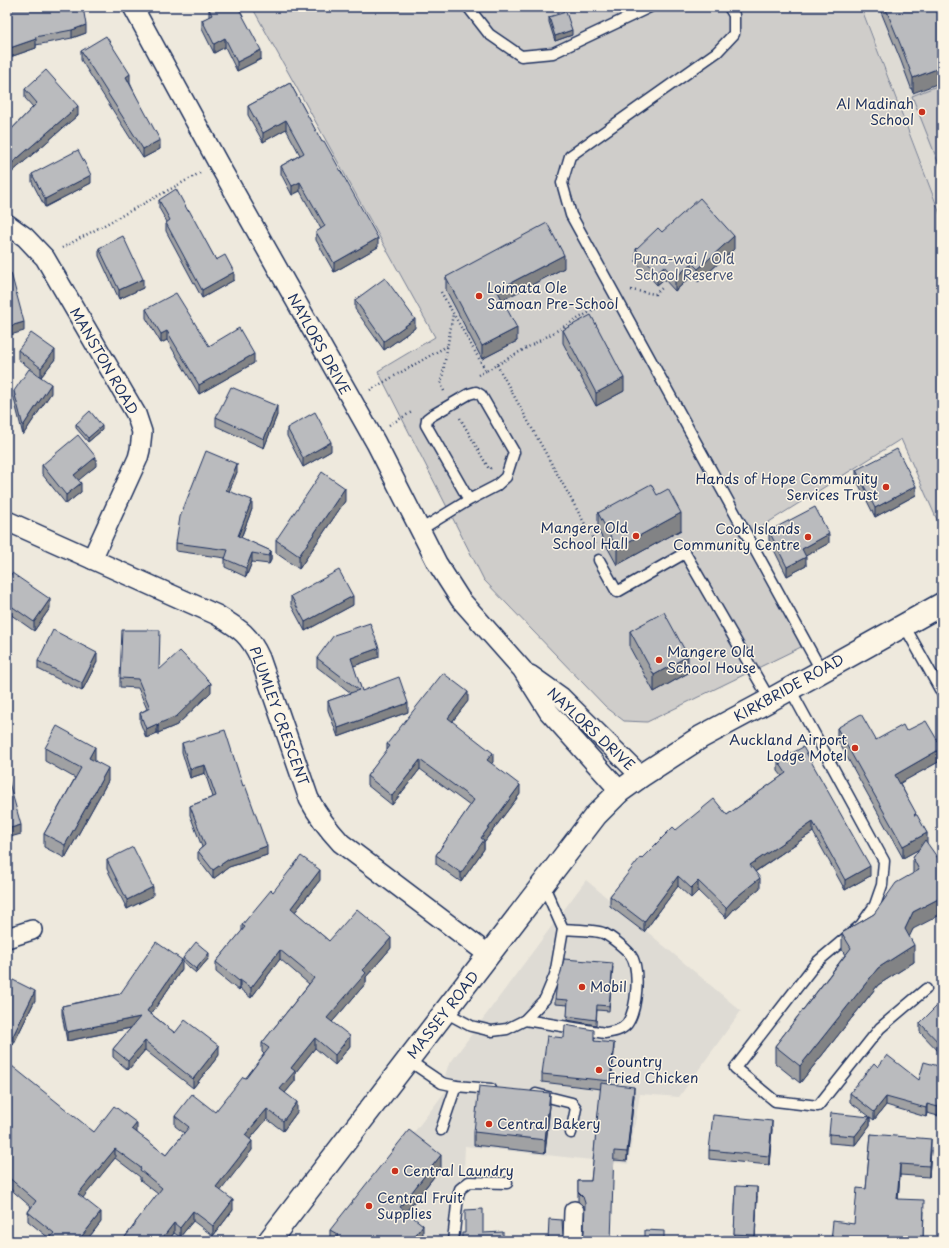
<svg xmlns="http://www.w3.org/2000/svg" width="949" height="1248" font-family="'Playpen Sans',sans-serif">
<style>
.built{fill:#dedbd4}
.green{fill:#cfcdca;stroke:#757e94}
.lines{fill:none;stroke-linecap:round;stroke-linejoin:round}
.lane-casing{stroke:#1b2f5e;stroke-width:13}
.street-casing{stroke:#1b2f5e;stroke-width:22}
.primary-casing{stroke:#1b2f5e;stroke-width:25}
.path{stroke:#1b2f5e;stroke-width:2.5;stroke-dasharray:1 3;stroke-linecap:butt}
.lane{stroke:#fcf5e5;stroke-width:10}
.street{stroke:#fcf5e5;stroke-width:19}
.primary{stroke:#fcf5e5;stroke-width:22}
.wall{fill:#a0a1a3;stroke:#1b2f5e}
.shaded-wall{fill:#828385;stroke:#1b2f5e}
.building{fill:#babbbe;stroke:#1b2f5e}
.poi-dot{fill:#c8321e;stroke:#fcf5e5;stroke-width:1.5}
.labels{text-anchor:middle;stroke-width:3;stroke-linejoin:round;paint-order:stroke}
.poi-label{font-size:14px;fill:#1b2f5e;stroke:#fcf5e5;text-anchor:start}
.park-label{font-size:14px;fill:#485679;stroke:#fcf5e5}
.street-label{font-size:14px;fill:#1b2f5e;stroke:#fcf5e5}
</style>
<rect width="100%" height="100%" fill="#eee9dd"/>
<filter id="ink" filterUnits="userSpaceOnUse"><feTurbulence type="fractalNoise" baseFrequency=".025" numOctaves="2"/><feDisplacementMap in="SourceGraphic" scale="8" xChannelSelector="R" yChannelSelector="G"/><feConvolveMatrix kernelMatrix="1 2 1 2 8 2 1 2 1" color-interpolation-filters="sRGB"/></filter>
<g filter="url(#ink)">
<g class="built">
<polygon points="862,7 942,7 942,217"/>
<polygon points="586,880 741,1011 679,1097 640,1094 628,1164 465,1146 461,1241 331,1241 454,1080 445,1076 448,1066"/>
</g>
<g class="green">
<polygon points="252,7 861,7 942,219 942,531 901,439 753,532 801,647 647,722 624,721 606,707 484,580 378,371 435,337"/>
<polygon points="942,84 942,172 912,96"/>
</g>
<g class="lines">
<defs>
<g id="lane">
<polyline points="468,7 489,34 521,56 553,53 650,7"/>
<polyline points="729,7 734,15 734,34 717,52 570,156 562,183 571,215 821,670"/>
<polyline points="420,530 469,500 496,486 506,477 514,452 481,395 476,392 469,394 431,416 427,419 426,425 469,500"/>
<polyline points="599,560 617,592 685,553 770,700"/>
<polyline points="904,625 942,693"/>
<polyline points="790,689 884,861 882,885 875,905 861,925 816,963 735,1068 775,1101 818,1106 880,1028 926,989"/>
<polyline points="445,1012 471,1026 492,1031 507,1029 525,1020 545,999 555,975 563,929 543,884"/>
<path d="M525,1020l80,13c7,-1 16,-2 22,-9 10,-14 14,-56 3,-70 -5,-6 -20,-18 -27,-21 -7,-3 -30,-3 -40,-4"/>
<polyline points="408,1060 442,1083 456,1086 491,1089"/>
<polyline points="536,1094 572,1103 576,1108 571,1133"/>
<polyline points="441,1130 456,1086"/>
<polyline points="453,1241 458,1196 460,1189 469,1182 507,1183"/>
</g>
<g id="street">
<polyline points="133,7 218,163 376,443 437,563 460,599 522,669 549,712 620,791"/>
<polyline points="7,224 25,237 45,258 136,414 142,432 140,450 138,458 92,559"/>
<path d="M7,521l210,94c23,14 32,19 43,43l49,141c9,17 19,30 32,44l148,112"/>
<polyline points="530,675 561,697 641,776"/>
<polyline points="7,938 32,930"/>
<polyline points="573,1241 574,1211"/>
</g>
<polyline id="primary" points="269,1241 596,815 620,791 641,776 701,737 770,700 942,604"/>
</defs>
<use href="#lane" class="lane-casing"/>
<use href="#street" class="street-casing"/>
<use href="#primary" class="primary-casing"/>
<g class="path">
<polyline points="62,248 200,173"/>
<polyline points="631,290 655,294 662,288"/>
<polyline points="441,292 486,371 602,305"/>
<polyline points="497,365 596,544"/>
<polyline points="478,375 486,371"/>
<polyline points="370,390 447,346"/>
<polyline points="444,391 441,384 453,314"/>
<polyline points="460,418 489,469 491,468"/>
<polyline points="389,425 412,412"/>
</g>
<use href="#lane" class="lane"/>
<use href="#street" class="street"/>
<use href="#primary" class="primary"/>
</g>
<g class="wall">
<polygon points="7,7 86,33 72,38 36,45 36,48 7,58"/>
<polygon points="879,7 942,7 913,93 901,61"/>
<polygon points="209,9 261,59 237,71 225,47 214,53 202,29 202,20 209,17"/>
<polygon points="549,17 572,35 555,41 549,22"/>
<polygon points="81,51 130,83 160,149 143,158 81,60"/>
<polygon points="290,83 378,247 334,272 316,240 316,232 321,229 300,191 292,195 281,174 281,166 300,155 286,129 263,142 248,115 248,106"/>
<polygon points="25,89 78,115 11,173 7,169 7,134 33,107 25,98"/>
<polygon points="32,174 91,183 45,207 32,182"/>
<polygon points="159,200 188,211 216,260 234,280 202,298 166,231 166,223 167,222 159,208"/>
<polygon points="662,232 734,249 698,282 692,276 675,291 664,279 657,285 636,262 636,249"/>
<polygon points="99,248 143,288 119,299 99,256"/>
<polygon points="564,268 502,300 517,341 482,359 446,290 446,277"/>
<polygon points="355,300 415,328 384,350 355,309"/>
<polygon points="146,309 209,346 254,363 199,394 167,340 161,343 146,318"/>
<polygon points="563,330 624,391 596,406 563,343"/>
<polygon points="18,350 55,359 41,377 18,359"/>
<polygon points="14,391 51,393 23,435 14,399"/>
<polygon points="277,415 264,448 216,426 216,417"/>
<polygon points="76,424 102,430 88,442 76,428"/>
<polygon points="287,428 331,451 303,467 287,436"/>
<polygon points="42,465 96,466 78,480 81,492 66,504 42,474"/>
<polygon points="856,470 916,495 875,517 856,479"/>
<polygon points="237,472 229,491 252,509 241,538 271,551 271,560 269,564 252,562 246,577 225,567 225,558 176,551 176,543"/>
<polygon points="657,495 681,530 617,565 598,530 598,513"/>
<polygon points="345,501 299,569 276,553 276,540"/>
<polygon points="769,531 829,543 805,556 806,566 787,576 769,540"/>
<polygon points="7,580 50,608 34,631 7,612"/>
<polygon points="291,596 353,605 305,631 291,605"/>
<polygon points="630,631 688,673 654,692 630,648"/>
<polygon points="379,657 353,666 362,691 408,712 338,737 328,710 328,701 351,693 317,667 317,658"/>
<polygon points="38,661 97,662 82,691 38,669"/>
<polygon points="159,670 211,692 177,725 158,733 158,735 157,733 146,738 140,722 140,713 147,709 138,688 120,687 120,678"/>
<polygon points="468,701 452,722 493,762 491,764 520,794 484,842 484,849 461,882 436,864 436,855 470,806 420,769 392,805 367,785 367,776 387,751 387,744"/>
<polygon points="837,728 876,740 906,731 942,760 900,783 916,815 927,833 913,929 909,936 914,962 878,985 800,1083 775,1063 775,1046 845,955 842,950 842,933 874,914 913,873 913,858 919,849 903,858 837,739"/>
<polygon points="182,743 243,786 267,855 229,867 213,879 198,859 198,851 202,847 190,815 190,806 213,797 205,773 190,778 182,752"/>
<polygon points="45,748 95,761 108,781 65,858 44,847 44,834 75,778 45,761"/>
<polygon points="778,761 870,876 845,890 813,832 755,872 760,888 734,909 726,918 698,891 691,898 678,886 644,932 610,906 610,896 641,859 676,830 727,815 782,776 778,771"/>
<polygon points="107,860 153,896 127,909 107,869"/>
<polygon points="320,880 295,912 329,941 391,948 366,977 366,983 332,1022 350,1046 335,1065 315,1048 295,1073 295,1081 285,1093 297,1112 283,1131 267,1119 250,1139 252,1150 220,1190 233,1210 213,1236 193,1221 180,1237 174,1233 168,1241 122,1241 135,1224 135,1223 158,1194 140,1180 140,1177 115,1158 82,1198 101,1222 86,1241 48,1241 50,1239 28,1221 28,1212 31,1207 7,1186 7,1073 94,1132 137,1133 166,1155 184,1133 175,1126 175,1116 215,1112 246,1078 264,1054 262,1052 262,1043 309,984 280,959 251,998 240,989 239,991 216,972 216,962 242,931 242,925 273,892"/>
<polygon points="183,958 209,958 196,973 183,962"/>
<polygon points="613,967 609,1011 597,1010 596,1025 567,1020 568,1005 555,1004 555,999"/>
<polygon points="182,969 151,1014 175,1033 219,1055 193,1088 145,1050 128,1070 113,1057 113,1049 131,1028 67,1041 62,1015 62,1006 120,994"/>
<polygon points="7,977 35,1000 13,1045 7,1043"/>
<polygon points="942,1001 942,1055 920,1032 920,1023"/>
<polygon points="564,1038 594,1038 594,1041 614,1052 611,1084 634,1095 627,1161 614,1160 582,1238 584,1233 585,1210 583,1206 578,1201 578,1181 591,1181 601,1089 542,1082 542,1074"/>
<polygon points="878,1067 919,1080 942,1067 942,1101 938,1116 927,1113 926,1117 886,1105 874,1120 870,1117 870,1125 855,1145 829,1143 829,1134 869,1116 850,1102 850,1093"/>
<polygon points="550,1106 545,1153 474,1145 474,1132"/>
<polygon points="772,1129 769,1165 709,1159 709,1150"/>
<polygon points="871,1134 931,1150 929,1177 900,1175 898,1199 924,1211 923,1241 831,1241 854,1224 866,1189"/>
<polygon points="441,1168 406,1212 423,1238 421,1241 330,1241 330,1230"/>
<polygon points="736,1186 757,1196 755,1241 722,1241 734,1236"/>
</g>
<g class="shaded-wall">
<polygon points="86,25 86,33 72,38 72,30"/>
<polygon points="572,30 572,35 555,41 555,36"/>
<polygon points="225,38 225,47 214,53 214,44"/>
<polygon points="36,39 36,48 7,58 7,49"/>
<polygon points="261,50 261,59 237,71 237,62"/>
<polygon points="942,67 942,82 913,93 913,78"/>
<polygon points="130,74 130,83 126,77"/>
<polygon points="78,106 78,115 11,173 11,164"/>
<polygon points="286,120 286,129 263,142 263,133"/>
<polygon points="160,140 160,149 143,158 143,149"/>
<polygon points="91,175 91,183 45,207 45,199"/>
<polygon points="300,182 300,191 292,195 292,186"/>
<polygon points="734,236 734,249 698,282 698,269"/>
<polygon points="378,238 378,247 334,272 334,263"/>
<polygon points="564,255 564,268 497,303 497,290"/>
<polygon points="692,263 692,276 675,291 675,278"/>
<polygon points="664,266 664,279 657,285 657,272"/>
<polygon points="234,272 234,280 202,298 202,290"/>
<polygon points="143,279 143,288 119,299 119,290"/>
<polygon points="415,319 415,328 384,350 384,341"/>
<polygon points="24,322 24,331 7,336 7,327"/>
<polygon points="517,328 517,341 482,359 482,346"/>
<polygon points="167,331 167,340 161,343 161,334"/>
<polygon points="55,350 55,359 41,377 41,368"/>
<polygon points="254,354 254,363 199,394 199,385"/>
<polygon points="624,378 624,391 596,406 596,393"/>
<polygon points="51,384 51,393 23,435 23,426"/>
<polygon points="277,406 277,415 264,448 264,439"/>
<polygon points="102,426 102,430 88,442 88,438"/>
<polygon points="331,442 331,451 303,467 303,458"/>
<polygon points="96,457 96,466 74,484 74,475"/>
<polygon points="237,464 237,472 226,499 226,490"/>
<polygon points="81,483 81,492 66,504 66,495"/>
<polygon points="916,486 916,495 875,517 875,508"/>
<polygon points="345,488 345,501 299,569 299,556"/>
<polygon points="252,500 252,509 238,545 238,536"/>
<polygon points="681,513 681,530 617,565 617,548"/>
<polygon points="829,534 829,543 802,558 802,549"/>
<polygon points="271,551 271,560 269,564 269,556"/>
<polygon points="252,553 252,562 246,577 246,568"/>
<polygon points="806,557 806,566 787,576 787,567"/>
<polygon points="353,596 353,605 305,631 305,622"/>
<polygon points="50,599 50,608 34,631 34,622"/>
<polygon points="379,648 379,657 351,667 351,658"/>
<polygon points="97,653 97,662 82,691 82,683"/>
<polygon points="688,656 688,673 654,692 654,675"/>
<polygon points="211,683 211,692 177,725 158,733 158,724"/>
<polygon points="468,692 468,701 448,727 448,718"/>
<polygon points="408,703 408,712 338,737 338,728"/>
<polygon points="157,724 157,733 146,738 146,729"/>
<polygon points="95,747 95,761 89,771 89,758"/>
<polygon points="942,748 942,760 895,786 895,775"/>
<polygon points="493,753 493,762 487,769 487,760"/>
<polygon points="420,760 420,769 392,805 392,796"/>
<polygon points="205,765 205,773 190,778 190,769"/>
<polygon points="108,768 108,781 65,858 65,845"/>
<polygon points="520,785 520,794 484,842 484,849 461,882 461,873 481,838"/>
<polygon points="813,822 813,832 750,875 750,865"/>
<polygon points="21,825 21,834 7,838 7,829"/>
<polygon points="927,833 927,845 903,858 903,846"/>
<polygon points="267,846 267,855 229,867 213,879 213,870 229,859"/>
<polygon points="870,866 870,876 845,890 845,880"/>
<polygon points="320,870 320,880 291,917 291,908"/>
<polygon points="678,876 678,886 644,932 644,922"/>
<polygon points="760,878 760,888 734,909 726,918 726,908 734,899"/>
<polygon points="698,881 698,891 691,898 691,888"/>
<polygon points="153,887 153,896 127,909 127,900"/>
<polygon points="942,897 942,914 913,929 905,946 905,929 913,912"/>
<polygon points="391,938 391,948 366,977 366,983 327,1028 327,1018 363,970"/>
<polygon points="914,945 914,962 878,985 800,1083 800,1066 878,968"/>
<polygon points="280,950 280,959 251,998 251,988"/>
<polygon points="209,953 209,958 196,973 196,969"/>
<polygon points="182,960 182,969 147,1020 147,1011"/>
<polygon points="240,980 240,989 239,991 239,981"/>
<polygon points="35,991 35,1000 13,1045 13,1036"/>
<polygon points="140,1017 140,1026 67,1041 67,1032"/>
<polygon points="350,1036 350,1046 335,1065 335,1055"/>
<polygon points="315,1038 315,1048 295,1073 295,1081 280,1099 280,1089 291,1068"/>
<polygon points="145,1041 145,1050 128,1070 128,1061"/>
<polygon points="614,1043 614,1052 610,1090 610,1081"/>
<polygon points="219,1046 219,1055 193,1088 193,1079"/>
<polygon points="634,1087 634,1095 627,1161 627,1152"/>
<polygon points="942,1092 942,1101 938,1116 938,1107"/>
<polygon points="550,1093 550,1106 545,1153 545,1140"/>
<polygon points="886,1097 886,1105 874,1120 874,1112"/>
<polygon points="297,1102 297,1112 283,1131 283,1121"/>
<polygon points="927,1104 927,1113 926,1117 926,1108"/>
<polygon points="267,1109 267,1119 245,1145 245,1135"/>
<polygon points="870,1117 870,1125 855,1145 855,1136"/>
<polygon points="772,1121 772,1129 769,1165 769,1156"/>
<polygon points="137,1123 137,1133 132,1129"/>
<polygon points="931,1139 931,1150 929,1177 929,1166"/>
<polygon points="252,1141 252,1150 216,1197 216,1187"/>
<polygon points="115,1149 115,1158 78,1204 78,1194"/>
<polygon points="441,1155 441,1168 400,1219 400,1207"/>
<polygon points="900,1164 900,1175 897,1210 897,1199"/>
<polygon points="757,1187 757,1196 755,1241 755,1235"/>
<polygon points="233,1200 233,1210 213,1236 213,1226"/>
<polygon points="193,1211 193,1221 180,1237 180,1228"/>
<polygon points="101,1212 101,1222 86,1241 78,1241"/>
<polygon points="174,1223 174,1233 168,1241 160,1241"/>
<polygon points="423,1225 423,1238 421,1241 411,1241"/>
</g>
<g class="building">
<polygon points="7,7 83,7 86,25 72,30 35,37 36,39 7,49"/>
<polygon points="213,7 238,7 261,50 237,62 225,38 214,44 202,20 212,15 209,9"/>
<polygon points="885,7 942,7 942,67 913,78 901,46"/>
<polygon points="566,12 572,30 555,36 549,17"/>
<polygon points="106,36 130,74 126,77 160,140 143,149 81,51"/>
<polygon points="46,70 78,106 11,164 7,160 7,134 37,103 25,89"/>
<polygon points="290,83 322,142 324,141 378,238 334,263 316,232 325,226 300,182 292,186 281,166 304,153 286,120 263,133 248,106"/>
<polygon points="78,150 91,175 45,199 32,174"/>
<polygon points="176,189 188,211 189,210 216,260 225,255 234,272 202,290 166,223 170,220 159,200"/>
<polygon points="700,198 734,236 698,269 692,263 675,278 664,266 657,272 636,249 658,228 662,232"/>
<polygon points="547,223 564,255 497,290 517,328 482,346 446,277"/>
<polygon points="123,236 143,279 119,290 99,248"/>
<polygon points="11,273 24,322 7,327 7,275"/>
<polygon points="385,278 415,319 384,341 355,300"/>
<polygon points="176,293 209,346 239,328 254,354 199,385 167,331 161,334 146,309"/>
<polygon points="591,315 624,378 596,393 563,330"/>
<polygon points="31,333 55,350 41,368 18,350"/>
<polygon points="29,369 51,384 23,426 14,391"/>
<polygon points="231,387 277,406 264,439 216,417"/>
<polygon points="90,411 102,426 88,438 76,424"/>
<polygon points="315,412 331,442 303,458 287,428"/>
<polygon points="78,435 96,457 74,475 81,483 66,495 42,465"/>
<polygon points="897,449 916,486 875,508 856,470"/>
<polygon points="206,451 237,464 226,490 252,500 238,536 271,551 269,556 252,553 246,568 225,559 228,550 176,543 180,517"/>
<polygon points="322,472 345,488 299,556 276,540"/>
<polygon points="651,484 657,495 668,489 681,513 617,548 598,513"/>
<polygon points="815,507 829,534 802,549 806,557 787,567 769,531"/>
<polygon points="339,570 353,596 305,622 291,596"/>
<polygon points="12,573 50,599 34,622 7,603 7,580"/>
<polygon points="664,612 688,656 654,675 630,631"/>
<polygon points="370,623 379,648 351,658 362,691 399,677 408,703 338,728 328,701 359,690 317,658 334,635"/>
<polygon points="53,630 97,653 82,683 38,661"/>
<polygon points="122,630 160,630 159,670 180,651 211,683 177,716 158,724 158,727 157,724 146,729 140,713 150,708 138,679 120,678"/>
<polygon points="443,673 468,692 448,718 493,753 487,760 520,785 481,838 484,840 461,873 436,855 474,800 420,760 392,796 367,776 390,746 387,744"/>
<polygon points="861,714 876,740 903,725 906,731 926,721 942,748 895,775 916,813 914,815 917,815 927,833 903,846 837,728"/>
<polygon points="57,726 95,747 89,758 108,768 65,845 44,834 81,768 45,748"/>
<polygon points="225,730 243,786 245,785 267,846 229,859 213,870 198,851 205,845 190,806 216,796 205,765 190,769 182,743"/>
<polygon points="803,747 870,866 845,880 813,822 750,865 760,878 734,899 726,908 698,881 691,888 678,876 644,922 610,896 640,858 641,859 673,827 676,830 714,799 727,815 786,773 778,761"/>
<polygon points="7,779 8,779 21,825 7,829"/>
<polygon points="925,840 942,864 942,897 913,912 905,929 914,945 878,968 800,1066 775,1046 851,948 842,933 874,914 896,883 919,870 913,858"/>
<polygon points="133,847 153,887 127,900 107,860"/>
<polygon points="301,856 320,870 291,908 329,941 357,909 391,938 363,970 366,973 327,1018 350,1036 335,1055 315,1038 291,1068 295,1071 280,1089 297,1102 283,1121 267,1109 245,1135 252,1141 216,1187 233,1200 213,1226 193,1211 180,1228 174,1223 160,1241 122,1241 136,1223 135,1223 162,1188 140,1170 141,1168 115,1149 78,1194 101,1212 78,1241 48,1241 54,1233 28,1212 36,1201 7,1176 7,1073 12,1066 94,1132 114,1106 137,1123 132,1129 166,1155 189,1127 175,1116 192,1094 215,1112 243,1077 246,1078 269,1048 262,1043 314,978 280,950 251,988 240,980 239,981 216,962 245,927 242,925 271,890 273,892"/>
<polygon points="156,942 182,960 147,1011 175,1033 185,1020 219,1046 193,1079 145,1041 128,1061 113,1049 140,1017 67,1032 62,1006 120,994"/>
<polygon points="196,942 209,953 196,969 183,958"/>
<polygon points="564,959 613,963 609,1006 597,1005 596,1020 567,1016 568,1000 555,999 557,983 561,972"/>
<polygon points="7,977 35,991 13,1036 7,1034"/>
<polygon points="942,1001 942,1046 920,1023"/>
<polygon points="565,1025 594,1030 594,1041 614,1043 610,1081 542,1074 547,1036 564,1038"/>
<polygon points="887,1055 919,1080 924,1062 942,1067 942,1092 938,1107 927,1104 926,1108 886,1097 874,1112 850,1093 874,1063 878,1067"/>
<polygon points="601,1083 634,1087 627,1152 614,1151 611,1241 579,1241 582,1238 584,1233 585,1203 583,1197 578,1192 578,1181 591,1181"/>
<polygon points="479,1086 550,1093 545,1140 474,1132"/>
<polygon points="831,1113 870,1117 855,1136 829,1134"/>
<polygon points="713,1115 772,1121 769,1156 709,1150"/>
<polygon points="409,1130 441,1155 400,1207 423,1225 411,1241 335,1241 339,1235 330,1230"/>
<polygon points="871,1134 931,1139 929,1166 900,1164 897,1199 924,1200 923,1238 890,1238 890,1241 866,1240 866,1241 831,1241 833,1221 854,1224 857,1188 866,1189"/>
<polygon points="736,1186 757,1187 755,1235 734,1234"/>
<polygon points="483,1209 483,1233 503,1232 503,1241 462,1241 462,1233 465,1233 465,1210"/>
<polygon points="549,1219 562,1220 563,1237 567,1241 548,1241"/>
<polygon points="645,1230 664,1231 664,1241 645,1241"/>
<polygon points="723,1236 743,1236 743,1241 722,1241"/>
</g>
</g>
<g class="poi-dot">
<circle cx="922" cy="112" r="4"/>
<circle cx="479" cy="296" r="4"/>
<circle cx="886" cy="487" r="4"/>
<circle cx="636" cy="536" r="4"/>
<circle cx="808" cy="537" r="4"/>
<circle cx="659" cy="660" r="4"/>
<circle cx="855" cy="748" r="4"/>
<circle cx="582" cy="987" r="4"/>
<circle cx="599" cy="1070" r="4"/>
<circle cx="489" cy="1124" r="4"/>
<circle cx="395" cy="1171" r="4"/>
<circle cx="369" cy="1206" r="4"/>
</g>
<g class="labels">
<g class="poi-label">
<text x="914" y="109" text-anchor="end">Al Madinah<tspan x="914" dy="16">School</tspan></text>
<text x="487" y="293">Loimata Ole<tspan x="487" dy="16">Samoan Pre-School</tspan></text>
<text x="878" y="484" text-anchor="end">Hands of Hope Community<tspan x="878" dy="16">Services Trust</tspan></text>
<text x="628" y="533" text-anchor="end">Mangere Old<tspan x="628" dy="16">School Hall</tspan></text>
<text x="800" y="534" text-anchor="end">Cook Islands<tspan x="800" dy="16">Community Centre</tspan></text>
<text x="667" y="657">Mangere Old<tspan x="667" dy="16">School House</tspan></text>
<text x="847" y="745" text-anchor="end">Auckland Airport<tspan x="847" dy="16">Lodge Motel</tspan></text>
<text x="590" y="992">Mobil</text>
<text x="607" y="1067">Country<tspan x="607" dy="16">Fried Chicken</tspan></text>
<text x="497" y="1129">Central Bakery</text>
<text x="403" y="1176">Central Laundry</text>
<text x="377" y="1203">Central Fruit<tspan x="377" dy="16">Supplies</tspan></text>
</g>
<g class="park-label">
<text x="684" y="264">Puna-wai / Old<tspan x="684" dy="16">School Reserve</tspan></text>
</g>
<g class="street-label">
<text transform="translate(319 344) rotate(61)" y="5">NAYLORS DRIVE</text>
<text transform="translate(104 361) rotate(60)" y="5">MANSTON ROAD</text>
<text transform="translate(789 688) rotate(-29)" y="5">KIRKBRIDE ROAD</text>
<text transform="translate(279 716) rotate(70)" y="5">PLUMLEY CRESCENT</text>
<text transform="translate(591 729) rotate(43)" y="5">NAYLORS DRIVE</text>
<text transform="translate(443 1015) rotate(-52)" y="5">MASSEY ROAD</text>
</g>
</g>
<rect width="949" height="1248" fill="none" stroke="#fcf5e5" stroke-width="24"/>
<rect x="12" y="12" width="925" height="1224" fill="none" stroke="#1b2f5e" stroke-width="1.5" filter="url(#ink)"/>
</svg>
